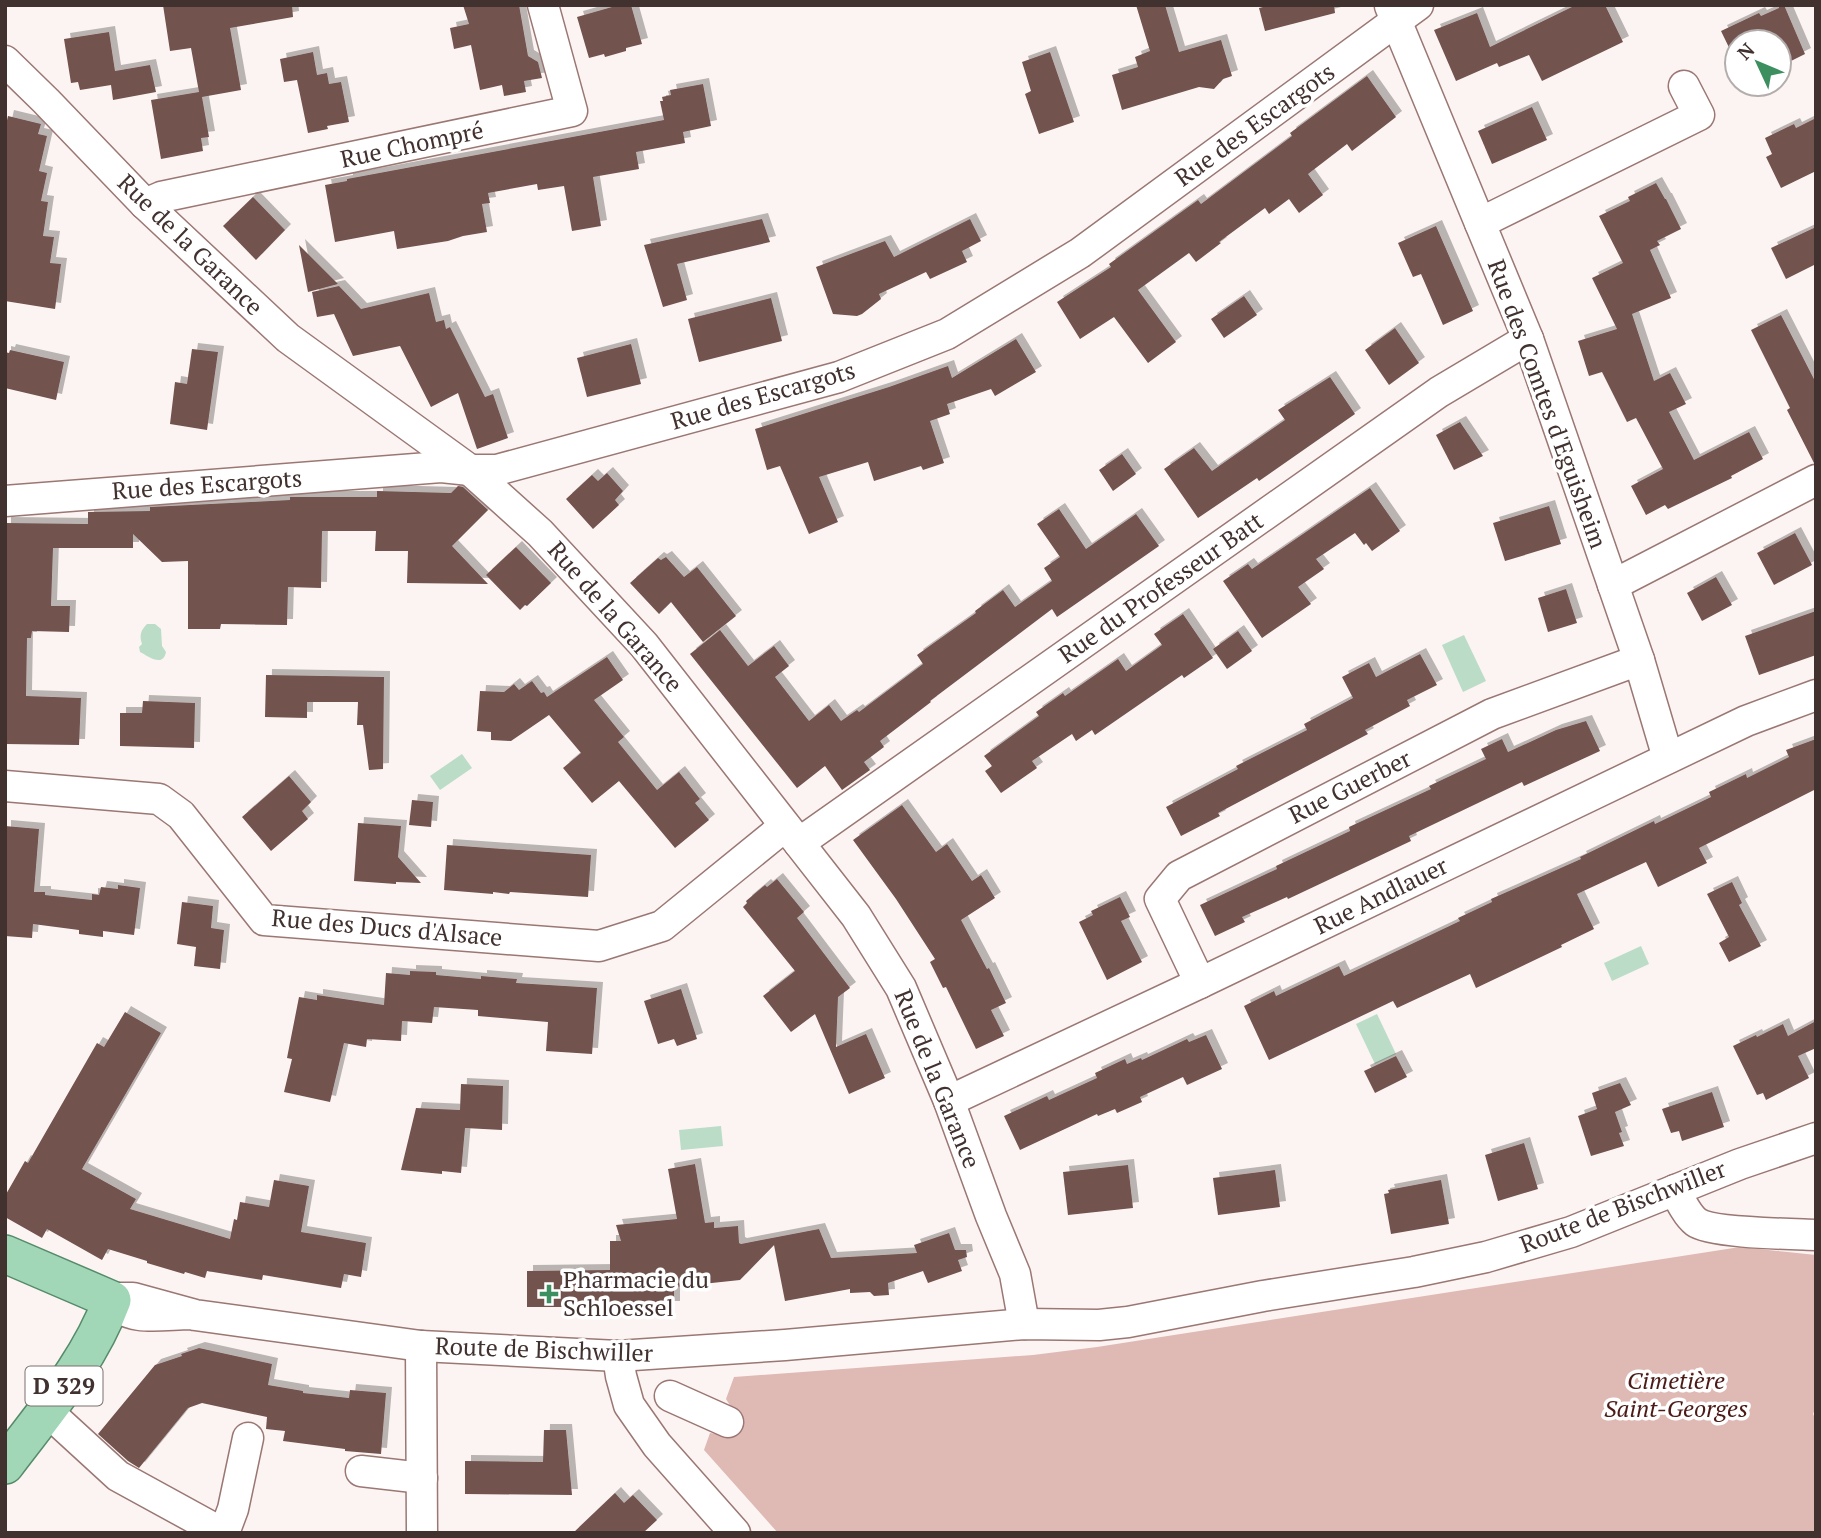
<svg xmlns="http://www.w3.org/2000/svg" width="1821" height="1538" font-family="'PT Serif',serif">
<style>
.green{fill:#dfb9b4}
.water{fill:#bbdcc6}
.building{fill:#72524d;filter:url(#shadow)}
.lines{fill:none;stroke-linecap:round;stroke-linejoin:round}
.minor-casing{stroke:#9a7773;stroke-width:33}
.major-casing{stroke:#568b69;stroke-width:40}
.minor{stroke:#fff;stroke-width:30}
.major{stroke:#a1d6b7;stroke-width:37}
.poi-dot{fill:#3d8f60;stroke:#fff;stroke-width:2.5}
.labels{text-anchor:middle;stroke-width:7;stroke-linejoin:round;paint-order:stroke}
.shield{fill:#fff;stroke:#7a706e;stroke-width:2}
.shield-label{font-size:23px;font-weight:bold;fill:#413230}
.street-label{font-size:24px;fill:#413230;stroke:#fff}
.poi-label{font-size:24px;fill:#413230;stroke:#fff;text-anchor:start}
.park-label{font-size:24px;font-style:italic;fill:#4c1b17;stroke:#fff}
</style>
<defs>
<filter id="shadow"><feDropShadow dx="6" dy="-6" stdDeviation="0" flood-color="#0004"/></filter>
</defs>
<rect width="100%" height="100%" fill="#fcf4f2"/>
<polygon class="green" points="1740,1247 1816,1255 1816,1407 1813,1414 1816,1420 1816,1533 778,1533 704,1450 710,1433 716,1434 721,1432 732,1413 731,1407 726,1399 734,1377 1033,1355 1097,1347"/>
<g class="water">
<path d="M147,624h8l6,5 1,17 4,6c-3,16 -18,4 -26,0l-1,-5 3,-3c-3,-9 -1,-14 5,-20z"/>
<polygon points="1464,635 1486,681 1463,692 1442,645"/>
<polygon points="462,754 472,768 440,790 430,776"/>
<polygon points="1641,946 1649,964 1612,981 1604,963"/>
<polygon points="1377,1014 1396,1054 1375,1064 1356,1024"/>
<polygon points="721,1126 723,1146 681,1150 679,1130"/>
</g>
<g class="building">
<polygon points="163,5 292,5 293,17 230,28 241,90 202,97 209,137 201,138 203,151 161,159 151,100 199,92 191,48 170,51"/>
<polygon points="463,5 519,5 528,56 538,62 542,78 524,81 526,92 504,96 502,85 480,90 471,45 454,49 450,28 469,24"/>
<polygon points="619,5 631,5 642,44 626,48 626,51 605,57 604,54 589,58 577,17"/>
<polygon points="1136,5 1165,5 1179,52 1221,40 1232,76 1223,79 1214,89 1199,87 1122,110 1112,75 1138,67 1135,57 1150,51"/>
<polygon points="1271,5 1334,5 1335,13 1265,31 1259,8"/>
<polygon points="1576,5 1605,5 1623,42 1542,81 1529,55 1499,67 1497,63 1456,81 1434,30 1477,13 1490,47"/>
<polygon points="1779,5 1784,5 1805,54 1779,67 1779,42 1737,42 1737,64 1721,31 1759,13 1761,16 1779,8"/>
<polygon points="109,32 115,71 150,65 156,92 113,100 111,85 80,90 78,82 71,83 64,39"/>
<polygon points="313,52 317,75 327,73 329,84 341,82 349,122 327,126 328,129 308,133 297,80 284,82 280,59"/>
<polygon points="1050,52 1074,122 1039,134 1025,94 1031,91 1022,62"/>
<polygon points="1367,76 1396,117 1352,151 1347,144 1308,174 1323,195 1299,213 1289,199 1269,214 1265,208 1219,242 1221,243 1196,262 1189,253 1138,290 1176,342 1148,363 1114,317 1080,339 1057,302 1111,267 1109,264 1198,200 1201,204 1292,136 1290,133"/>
<polygon points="703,84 711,126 683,132 685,143 636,152 639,169 593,177 601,226 572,231 564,186 538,190 537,184 488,193 490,203 482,204 487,232 463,236 448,241 397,249 394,231 335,242 325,185 347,181 347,179 664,120 660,101 663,101 662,97 671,95 670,90"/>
<polygon points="1532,107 1547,140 1492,164 1478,131"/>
<polygon points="8,116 41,124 38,134 47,136 39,171 47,173 41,201 48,202 43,236 54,237 50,263 61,264 55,309 5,301 5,129"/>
<polygon points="1816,118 1816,171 1781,188 1766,157 1772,154 1765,138 1794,124 1796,128"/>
<polygon points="1656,183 1665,199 1666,199 1681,229 1657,241 1660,245 1650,250 1671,298 1632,314 1654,381 1670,373 1686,404 1669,412 1694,460 1749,432 1763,459 1731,476 1732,478 1668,509 1665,505 1646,515 1631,486 1663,469 1636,418 1627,422 1602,372 1589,376 1578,341 1617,329 1592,278 1623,263 1599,216 1630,201 1628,197"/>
<polygon points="253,197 285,230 256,260 223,226"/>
<polygon points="762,219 770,242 677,264 687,300 663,307 644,245"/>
<polygon points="970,219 981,241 962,251 967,262 930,279 926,272 879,294 881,299 862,314 857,316 833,314 816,267 885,241 894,257"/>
<polygon points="1436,226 1473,311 1443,325 1421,274 1413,277 1398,243"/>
<polygon points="1816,227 1816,264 1786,279 1771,248"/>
<polygon points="299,245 338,284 308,292"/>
<polygon points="339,286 361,309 429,293 436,322 444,320 446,329 450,327 485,397 493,394 508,438 477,449 458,393 431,407 400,346 353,356 334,314 317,317 312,292"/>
<polygon points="1244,296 1257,315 1224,338 1211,319"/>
<polygon points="771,298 782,341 699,362 688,319"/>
<polygon points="1781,315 1816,383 1816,463 1814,463 1787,410 1790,408 1751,330"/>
<polygon points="1395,328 1419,363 1389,385 1365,350"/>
<polygon points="1016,339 1036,372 995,396 991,389 947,404 950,414 930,421 944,463 923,470 921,466 874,481 868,462 819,477 838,522 809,534 780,466 767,470 755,429 889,387 948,366 952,378"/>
<polygon points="631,344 641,384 587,397 577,358"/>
<polygon points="192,349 218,352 207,430 170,424 175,382 187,384"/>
<polygon points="10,350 64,362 56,400 5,388 5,352 9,353"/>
<polygon points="1330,377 1355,414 1259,481 1257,478 1198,518 1164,469 1194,448 1212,471 1285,420 1278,410"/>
<polygon points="1460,422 1483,456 1454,470 1436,435"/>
<polygon points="1122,454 1136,474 1113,491 1099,470"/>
<polygon points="607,473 623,491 615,500 619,505 593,529 566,499 592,475 598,481"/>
<polygon points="458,486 463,487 488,510 452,546 488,584 407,583 408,551 375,551 376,531 322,531 321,588 288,587 287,625 221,624 220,629 188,629 188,561 162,562 133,534 133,548 53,548 51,606 70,606 69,632 32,631 31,638 27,638 26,696 81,698 79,745 5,744 5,523 88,524 88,512 150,511 150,507 290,500 290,497 377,497 377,491 451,493"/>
<polygon points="1370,488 1400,531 1372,551 1366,543 1364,545 1355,533 1316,559 1324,569 1298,587 1311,604 1262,638 1223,581 1248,564 1252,569"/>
<polygon points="1549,506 1561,544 1505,561 1493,523"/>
<polygon points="1059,509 1086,549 1136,514 1159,546 1057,617 1052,609 930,701 931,702 880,741 884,747 864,762 870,770 842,790 825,766 797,788 690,654 720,630 748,666 774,646 789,666 775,677 809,721 829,705 841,721 857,710 859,712 923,664 917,655 976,613 975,611 1003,590 1015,607 1052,581 1044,568 1060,557 1037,524"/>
<polygon points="1795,533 1812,565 1774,585 1757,553"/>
<polygon points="516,547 551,583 527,606 525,605 520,610 486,575"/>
<polygon points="666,557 684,577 697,567 736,616 703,642 671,602 659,614 630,583 658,558 661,560"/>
<polygon points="1716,577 1732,605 1702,621 1687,593"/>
<polygon points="1566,589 1577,623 1548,632 1538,598"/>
<polygon points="1816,611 1816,655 1759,675 1745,636"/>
<polygon points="1183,614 1213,658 1184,678 1182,675 1095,735 1092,730 1076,741 1072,734 1032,761 1037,768 1001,793 985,771 992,766 984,756 1039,716 1036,712 1063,693 1065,696 1118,659 1126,671 1162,645 1154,634"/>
<polygon points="1238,631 1252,651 1227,669 1213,649"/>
<polygon points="1420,654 1437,685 1407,700 1410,706 1365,730 1368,734 1218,813 1220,816 1181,836 1166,807 1238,769 1236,766 1307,730 1304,724 1353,698 1342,677 1369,663 1376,677"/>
<polygon points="607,657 623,680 594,700 624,737 618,742 657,790 679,772 700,799 695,803 709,820 675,848 619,781 592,803 563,768 581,753 549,715 511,741 491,740 491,732 477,731 480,691 504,692 514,684 519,690 532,681 541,693 544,692 547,697"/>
<polygon points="266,675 384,677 383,769 369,770 363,725 357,725 358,702 307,702 307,718 265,717"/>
<polygon points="143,701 195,703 194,748 120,746 120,713 142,713"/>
<polygon points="1586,721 1600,751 1524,786 1522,782 1409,836 1411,841 1288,899 1287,897 1242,917 1245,922 1215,936 1200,905 1277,869 1276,866 1350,831 1349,827 1431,789 1429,786 1486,759 1481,749 1502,739 1508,752 1556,730"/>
<polygon points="1816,739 1816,789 1699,848 1707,863 1658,887 1646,862 1577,894 1594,929 1561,945 1562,947 1476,988 1470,974 1397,1008 1393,1001 1269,1060 1244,1006 1274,991 1276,996 1339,966 1344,976 1460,921 1458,918 1492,902 1491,899 1581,859 1580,857 1654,821 1655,824 1711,797 1709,792 1746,774 1747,778 1789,757 1786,750"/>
<polygon points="289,776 311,802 302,811 308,819 271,851 242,817"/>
<polygon points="412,800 433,802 431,827 409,825"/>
<polygon points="902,805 936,852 947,844 972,881 981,875 995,898 961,920 987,969 989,968 1006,1003 991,1010 1004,1036 976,1049 946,987 943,988 930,962 935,959 896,899 853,840"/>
<polygon points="358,823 401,826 398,857 421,883 396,882 396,884 354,881"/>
<polygon points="5,826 39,829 34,892 45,892 45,895 92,900 92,894 99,895 101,887 118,889 118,885 140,888 134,935 103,931 103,937 79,934 79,930 33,924 32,938 5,936"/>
<polygon points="447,845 591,855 588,897 510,892 509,894 493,892 493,894 444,890"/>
<polygon points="777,879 804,912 797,918 850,988 838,997 836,1047 866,1034 885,1078 849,1094 815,1014 791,1032 763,996 795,971 743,907 747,903 746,901 765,885 767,887"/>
<polygon points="1732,882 1742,903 1739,905 1761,946 1729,962 1719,943 1729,937 1707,894"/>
<polygon points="1120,897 1130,917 1121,921 1142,962 1107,980 1079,922 1093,915 1091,911"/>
<polygon points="182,902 213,906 211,928 224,930 220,969 194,966 196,947 177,944"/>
<polygon points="410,971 436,972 436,975 481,979 481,976 517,979 516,983 597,988 592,1054 546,1051 548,1022 478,1016 478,1010 434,1007 432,1023 402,1021 401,1041 367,1039 366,1047 344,1043 330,1102 284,1092 292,1059 287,1058 299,997 317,1000 317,995 384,1005 386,973 410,975"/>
<polygon points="681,989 697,1039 677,1046 674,1039 658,1044 644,1001"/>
<polygon points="125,1012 161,1033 82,1169 136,1199 130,1209 230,1239 234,1219 237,1220 240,1202 269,1207 274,1180 309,1186 301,1232 366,1243 361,1277 344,1274 341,1288 263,1275 262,1280 207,1271 205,1278 185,1272 184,1274 147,1263 147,1261 108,1249 102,1260 47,1229 42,1238 5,1217 5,1196 25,1161 28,1163 97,1043 104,1047"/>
<polygon points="1816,1021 1816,1048 1798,1056 1809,1078 1766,1100 1763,1093 1757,1095 1733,1046 1756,1035 1757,1037 1783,1024 1788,1036"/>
<polygon points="1206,1035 1222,1069 1187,1085 1183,1077 1140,1097 1142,1102 1117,1113 1115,1109 1098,1116 1097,1114 1020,1150 1004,1116 1047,1096 1049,1100 1097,1078 1095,1073 1125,1059 1127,1064 1141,1058 1142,1060 1187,1039 1189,1042"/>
<polygon points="1396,1056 1407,1077 1375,1093 1364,1071"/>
<polygon points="1620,1083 1631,1105 1615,1112 1622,1132 1619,1133 1624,1146 1591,1156 1578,1116 1597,1109 1592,1093"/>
<polygon points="461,1084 503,1086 502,1130 465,1128 461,1173 442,1171 442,1174 401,1170 416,1108 460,1110"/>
<polygon points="1712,1092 1724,1127 1682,1141 1679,1131 1671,1133 1662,1109"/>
<polygon points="1524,1143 1538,1189 1498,1201 1485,1155"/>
<polygon points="695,1164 705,1223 714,1222 714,1228 738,1226 739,1243 741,1244 819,1229 831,1258 917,1253 914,1245 949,1233 955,1250 966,1250 967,1257 958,1260 962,1271 928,1283 923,1271 888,1283 889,1295 874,1296 870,1292 850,1293 850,1289 785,1301 774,1245 740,1280 674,1287 674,1307 527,1307 527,1271 610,1270 610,1241 621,1241 616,1225 677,1219 668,1169"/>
<polygon points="1128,1165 1133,1208 1068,1215 1063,1172"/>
<polygon points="1275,1170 1280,1207 1218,1215 1213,1178"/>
<polygon points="1441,1180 1449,1224 1391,1234 1384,1194 1389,1193 1388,1190"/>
<polygon points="199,1348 272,1364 268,1385 303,1391 303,1393 349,1398 350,1390 386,1393 381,1454 345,1451 345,1449 283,1441 285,1431 266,1429 267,1417 202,1403 188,1408 139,1468 128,1461 98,1434 155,1365 182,1356 181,1354"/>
<polygon points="544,1430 566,1430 572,1495 465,1494 465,1461 543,1462"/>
<polygon points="615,1493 624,1503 633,1495 657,1520 643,1533 573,1533"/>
</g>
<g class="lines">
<defs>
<g id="minor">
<polyline points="1390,6 1528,339 1639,660 1668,758"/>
<polyline points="5,61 46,101 145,204 288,338 470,470 540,533 644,645 856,916 901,988 949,1101 991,1216 1015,1274 1024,1324"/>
<polyline points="145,204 161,197 572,111 543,5"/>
<polyline points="1480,223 1699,115 1684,86"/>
<polyline points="5,501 441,467 470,470 497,470 839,377 947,334 1080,253 1418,5"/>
<polyline points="1613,585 1816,480"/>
<polyline points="5,786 159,799 181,815 264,920 599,946 662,926 785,826"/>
<polyline points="799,843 1439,392 1528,339"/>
<polyline points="1200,983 1160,899 1179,876 1492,714 1639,660"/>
<polyline points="949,1101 1200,983 1746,721 1816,695"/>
<path d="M1675,1190c5,10 12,25 21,32 14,11 98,12 120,13"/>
<path d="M190,1314c-25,0 -62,9 -78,-14l8,-2h13l62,17 226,31 197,10 167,-11 239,-21 75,1 29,-3 135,-26 151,-24 72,-15 85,-25 169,-68 76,-26"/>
<polyline points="421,1346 422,1533"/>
<polyline points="618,1356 621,1376 629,1405 657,1445 735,1533"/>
<polyline points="670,1396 728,1422"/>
<polyline points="46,1410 118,1476 222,1533"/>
<polyline points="361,1471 422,1478"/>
<polyline points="224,1533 233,1509 248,1438"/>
</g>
<path id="major" d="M5,1254l107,46c-23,62 -67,112 -107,165"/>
</defs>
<use href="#minor" class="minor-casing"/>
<use href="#major" class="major-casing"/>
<use href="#minor" class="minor"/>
<use href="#major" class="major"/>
</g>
<path class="poi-dot" d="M545.5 1283.5h7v7h7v7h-7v7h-7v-7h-7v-7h7z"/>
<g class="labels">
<rect class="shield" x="25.5" y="1366.5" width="77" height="39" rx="5"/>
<g class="shield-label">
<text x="64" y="1394">D 329</text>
</g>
<g class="street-label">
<text transform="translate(1255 125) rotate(-36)" y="8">Rue des Escargots</text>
<text transform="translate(412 145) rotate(-12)" y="8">Rue Chompré</text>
<text transform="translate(190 245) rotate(44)" y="8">Rue de la Garance</text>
<text transform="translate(763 396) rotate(-16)" y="8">Rue des Escargots</text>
<text transform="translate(1547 404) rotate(70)" y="8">Rue des Comtes d'Eguisheim</text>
<text transform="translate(207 485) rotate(-4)" y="8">Rue des Escargots</text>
<text transform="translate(1161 588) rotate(-35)" y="8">Rue du Professeur Batt</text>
<text transform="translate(615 617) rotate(49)" y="8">Rue de la Garance</text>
<text transform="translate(1350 787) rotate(-27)" y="8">Rue Guerber</text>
<text transform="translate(1381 896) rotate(-26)" y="8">Rue Andlauer</text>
<text transform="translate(387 928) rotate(5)" y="8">Rue des Ducs d'Alsace</text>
<text transform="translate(937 1079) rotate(68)" y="8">Rue de la Garance</text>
<text transform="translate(1623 1207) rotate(-21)" y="8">Route de Bischwiller</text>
<text transform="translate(544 1350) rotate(2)" y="8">Route de Bischwiller</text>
</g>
<g class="poi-label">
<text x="563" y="1288">Pharmacie du<tspan x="563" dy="28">Schloessel</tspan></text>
</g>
<g class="park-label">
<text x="1676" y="1389">Cimetière<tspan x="1676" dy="28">Saint-Georges</tspan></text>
</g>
</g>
<rect width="1821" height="1538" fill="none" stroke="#413230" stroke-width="14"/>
<g transform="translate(1758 63) rotate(314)"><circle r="33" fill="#ffffff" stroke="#b3adac" stroke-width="2"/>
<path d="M0-5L12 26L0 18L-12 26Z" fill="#3d8f60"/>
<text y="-10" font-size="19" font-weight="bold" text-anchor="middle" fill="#413230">N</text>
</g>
</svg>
